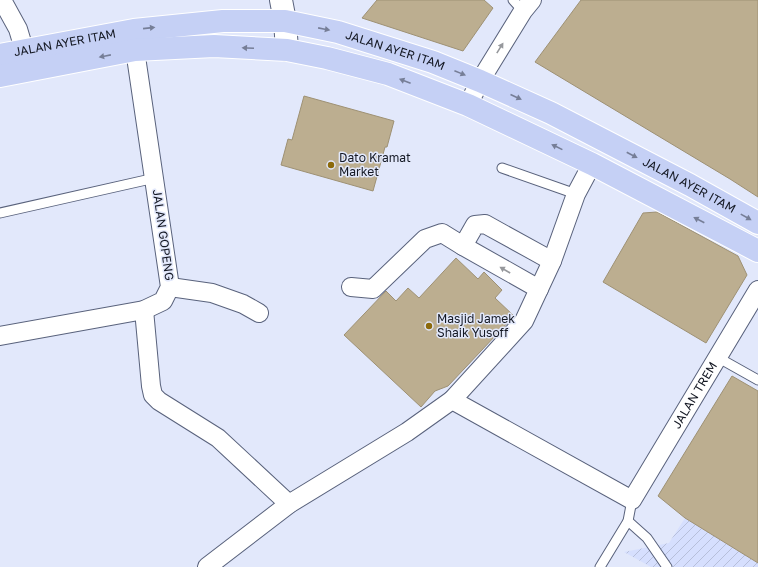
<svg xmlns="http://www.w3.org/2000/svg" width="758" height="567" font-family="'Golos Text',sans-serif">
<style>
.industrial{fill:url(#industrial-furrows)}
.building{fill:#bcae90;stroke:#9e9174}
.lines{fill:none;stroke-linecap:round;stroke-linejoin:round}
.lane-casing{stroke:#59627c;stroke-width:11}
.street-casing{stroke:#59627c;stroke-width:20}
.secondary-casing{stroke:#59627c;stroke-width:24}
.primary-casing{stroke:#fff;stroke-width:24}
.lane{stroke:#fff;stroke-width:9}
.street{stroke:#fff;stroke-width:18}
.secondary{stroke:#fff;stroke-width:22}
.primary{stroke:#c5d0f5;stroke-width:22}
.oneway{fill:#767e97}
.oneway2{fill:#96989c}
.poi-dot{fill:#8c6a0c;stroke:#e2e8fb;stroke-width:1.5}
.labels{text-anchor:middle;stroke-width:3;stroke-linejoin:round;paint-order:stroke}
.street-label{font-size:12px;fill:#151924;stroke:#e2e8fb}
.poi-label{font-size:12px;fill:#151924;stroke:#e2e8fb;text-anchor:start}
</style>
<defs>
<pattern id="industrial-furrows" width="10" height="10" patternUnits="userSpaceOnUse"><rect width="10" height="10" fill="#d6dffe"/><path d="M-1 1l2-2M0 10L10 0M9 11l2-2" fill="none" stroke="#b7bfda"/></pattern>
</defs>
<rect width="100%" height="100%" fill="#e2e8fb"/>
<polygon class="industrial" points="685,518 758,563 758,567 651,567 624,552 669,543"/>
<g class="building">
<polygon points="377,0 484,0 493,8 463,51 362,18"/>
<polygon points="581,0 758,0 758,197 730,179 535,62"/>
<polygon points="304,96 394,121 387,147 385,147 373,191 281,165 288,139 292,140"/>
<polygon points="657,212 738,256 747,275 706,343 603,282 643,213"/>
<polygon points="456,258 478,279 484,272 502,290 495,298 514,316 448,386 435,391 421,407 344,335 386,291 396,301 408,288 419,298"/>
<polygon points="732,376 758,391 758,563 685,518 658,496"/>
</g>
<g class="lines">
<defs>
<g id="lane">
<polyline points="513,0 523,11"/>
<polyline points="502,168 576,194"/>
<polyline points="0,213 155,178"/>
<polyline points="717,357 758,380"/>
<polyline points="628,521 647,538 667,567"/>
<polyline points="600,567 628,521 632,500"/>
</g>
<g id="street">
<polyline points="2,0 18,29 24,49"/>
<polyline points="468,105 480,81 523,11 532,0"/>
<polyline points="463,246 539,289"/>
<polyline points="170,287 212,293 243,304 259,313"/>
<polyline points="351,287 373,289 425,239 442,233 463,246 475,225 485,224 552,261"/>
<polyline points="144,310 151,386 153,395 159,401 218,438 289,504"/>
<polyline points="0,336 144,310 163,301 170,287 135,50"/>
<polyline points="452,400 524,321 552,261 576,194 592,164"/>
<path id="s1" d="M207,567l82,-63 118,-72 45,-32 180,100 126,-210"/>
</g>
<polyline id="secondary" points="281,0 285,21 287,50"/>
<g id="primary">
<path id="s2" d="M0,55l134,-25 89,-9h62l53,11 95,30 47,19 71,32 139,72 68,38"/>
<polyline points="0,76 135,50 214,46 287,50 327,58 388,74 468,105 592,164 758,251"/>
</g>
</defs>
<use href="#lane" class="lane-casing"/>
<use href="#street" class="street-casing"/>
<use href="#secondary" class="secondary-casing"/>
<use href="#primary" class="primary-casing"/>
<use href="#lane" class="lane"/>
<use href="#street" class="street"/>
<use href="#secondary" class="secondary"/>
<use href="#primary" class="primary"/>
</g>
<defs><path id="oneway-solid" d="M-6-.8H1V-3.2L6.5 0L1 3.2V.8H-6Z"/></defs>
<g class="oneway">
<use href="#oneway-solid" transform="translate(149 28) rotate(-6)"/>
<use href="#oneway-solid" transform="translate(324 29) rotate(11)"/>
<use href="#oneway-solid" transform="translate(248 48) rotate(-177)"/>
<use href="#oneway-solid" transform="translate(105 56) rotate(169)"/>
<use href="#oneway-solid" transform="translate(460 73) rotate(22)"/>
<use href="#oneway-solid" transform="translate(405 81) rotate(-159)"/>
<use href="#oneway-solid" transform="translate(516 97) rotate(24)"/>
<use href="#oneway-solid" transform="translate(557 147) rotate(-154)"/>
<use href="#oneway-solid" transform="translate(632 155) rotate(28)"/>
<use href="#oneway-solid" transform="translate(746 217) rotate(29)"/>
<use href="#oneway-solid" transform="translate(699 220) rotate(-153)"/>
</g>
<g class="oneway2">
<use href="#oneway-solid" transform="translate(500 48) rotate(-58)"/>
<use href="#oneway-solid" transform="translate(505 270) rotate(-150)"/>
</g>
<g class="poi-dot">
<circle cx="331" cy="165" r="4"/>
<circle cx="429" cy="326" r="4"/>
</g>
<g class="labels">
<g class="street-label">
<text dy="4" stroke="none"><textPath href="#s2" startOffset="66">JALAN AYER ITAM</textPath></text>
<text dy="4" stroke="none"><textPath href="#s2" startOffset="402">JALAN AYER ITAM</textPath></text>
<text dy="4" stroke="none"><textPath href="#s2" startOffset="726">JALAN AYER ITAM</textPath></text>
<text transform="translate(163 235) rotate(82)" y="4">JALAN GOPENG</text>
<text dy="4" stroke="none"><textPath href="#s1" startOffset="625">JALAN TREM</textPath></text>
</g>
<g class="poi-label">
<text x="339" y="162">Dato Kramat<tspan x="339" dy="14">Market</tspan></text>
<text x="437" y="323">Masjid Jamek<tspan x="437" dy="14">Shaik Yusoff</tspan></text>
</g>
</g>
</svg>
